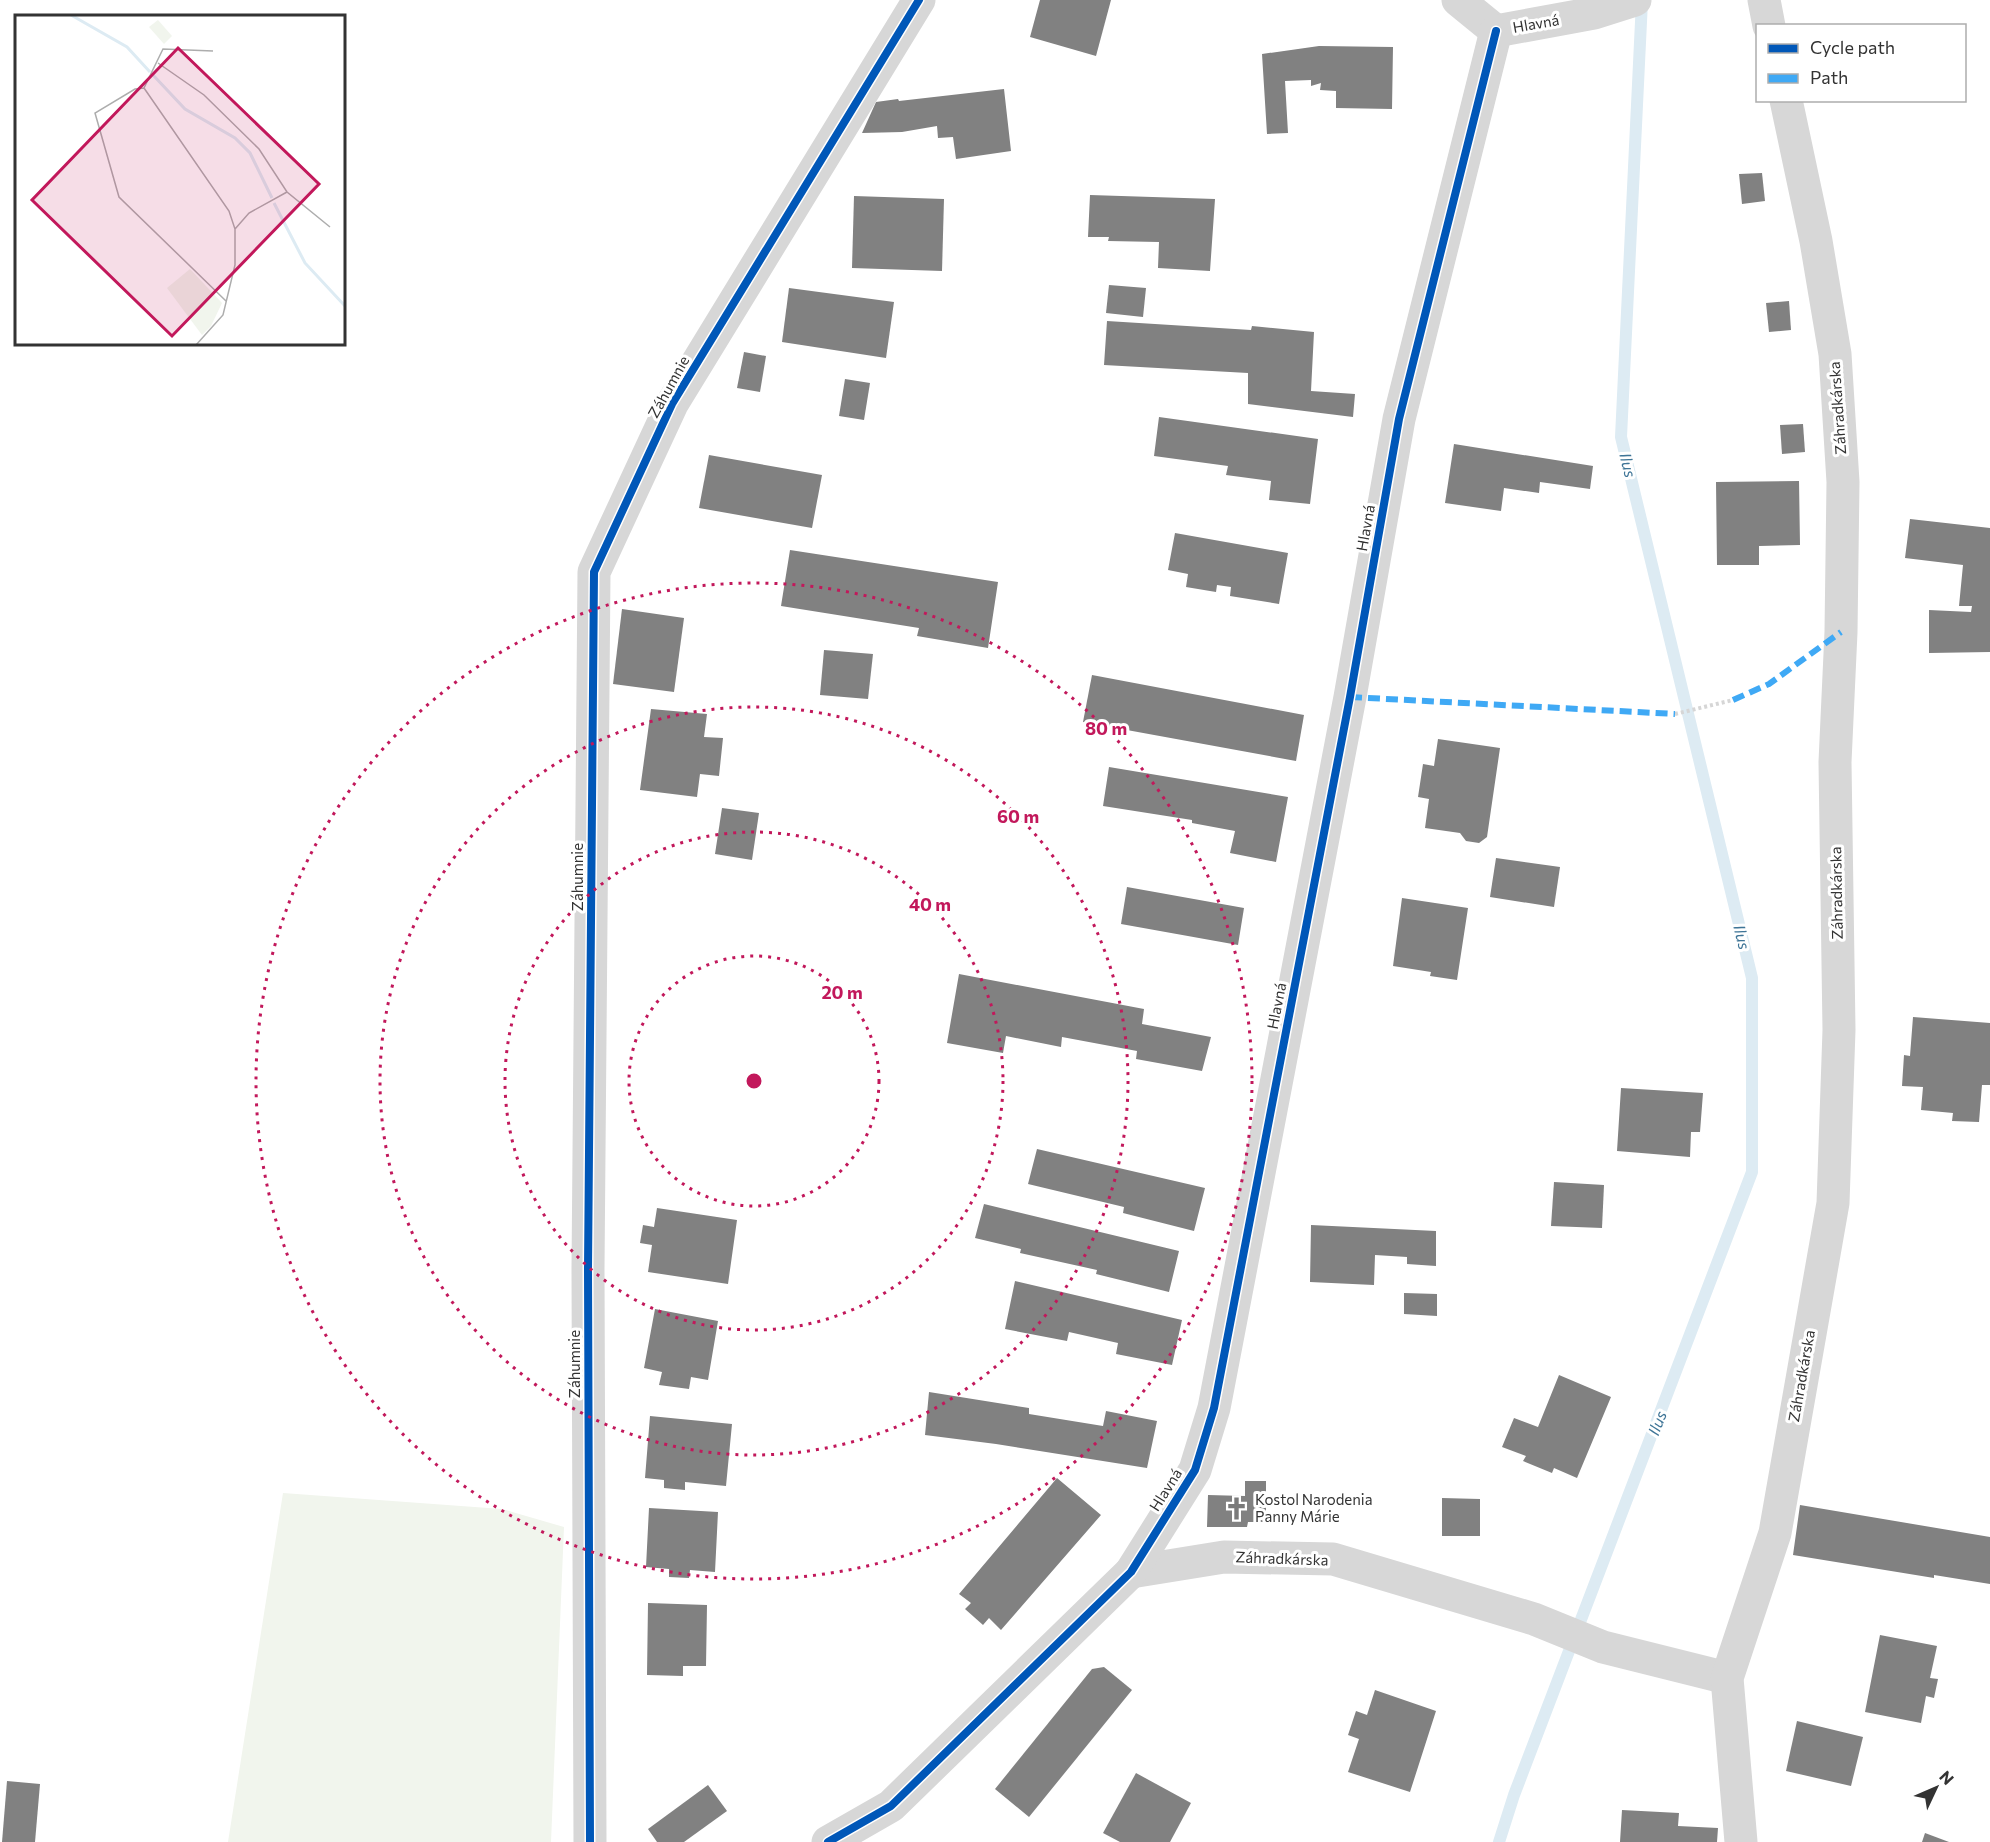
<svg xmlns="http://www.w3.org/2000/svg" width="1990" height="1842" font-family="Commissioner,sans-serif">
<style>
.green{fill:#f1f5ed}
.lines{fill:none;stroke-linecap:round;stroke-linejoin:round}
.stream{stroke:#ddebf3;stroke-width:12}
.building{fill:#818181}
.path{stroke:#d6d6d6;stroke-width:4;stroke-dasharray:3 3;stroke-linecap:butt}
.minor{stroke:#d7d7d7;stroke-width:33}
.quiet{stroke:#3fa9f5;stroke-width:6;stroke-dasharray:12 6;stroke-linecap:butt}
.cycleway-casing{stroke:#fff;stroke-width:11}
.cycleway{stroke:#0057b8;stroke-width:8}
.ring{fill:none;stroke:#c2185b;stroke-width:3;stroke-dasharray:3 6}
.labels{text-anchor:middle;stroke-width:6;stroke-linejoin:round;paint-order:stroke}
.street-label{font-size:15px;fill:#333;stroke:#fff}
.poi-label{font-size:15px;fill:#333;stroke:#fff;text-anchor:start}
.water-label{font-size:16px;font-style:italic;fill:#3f7597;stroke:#fff}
.inset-river{fill:none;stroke:#ddebf3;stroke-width:3}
.inset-road{fill:none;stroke:#adadad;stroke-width:1.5}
.view{fill:#c2185b;fill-opacity:0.15;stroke:#c2185b;stroke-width:3}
.inset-edge{fill:none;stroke:#333;stroke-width:3}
.centre{fill:#c2185b;stroke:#fff;stroke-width:3}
.ring-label{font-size:18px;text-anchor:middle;font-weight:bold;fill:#c2185b;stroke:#fff;stroke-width:6;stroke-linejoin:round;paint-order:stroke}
</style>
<rect width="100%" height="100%" fill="#fff"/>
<polygon class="green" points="283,1493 502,1509 564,1527 551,1842 228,1842"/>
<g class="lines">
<polyline class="stream" points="1499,1842 1514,1795 1752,1172 1752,978 1621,437 1642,1"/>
</g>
<g class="building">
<polygon points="1040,0 1111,0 1096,56 1030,37"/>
<polygon points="1319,46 1393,47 1392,109 1336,108 1336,91 1320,90 1321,83 1311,86 1311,80 1285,81 1288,133 1267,134 1262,54"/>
<polygon points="1004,89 1011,151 956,159 953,137 938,138 937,126 902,132 862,133 876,102 898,99 899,101"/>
<polygon points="1762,173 1765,201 1742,204 1739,174"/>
<polygon points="1090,195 1215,199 1210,271 1158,268 1159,242 1108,241 1109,237 1088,237"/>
<polygon points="854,196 944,199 942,271 852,268"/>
<polygon points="1109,285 1146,288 1143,317 1106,313"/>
<polygon points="789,288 894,302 886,358 782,342"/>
<polygon points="1789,301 1791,330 1769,332 1766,303"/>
<polygon points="1107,321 1251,330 1252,326 1314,332 1311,391 1355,394 1353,417 1248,404 1248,373 1104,365"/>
<polygon points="744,352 766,356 760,392 737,388"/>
<polygon points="845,379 870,383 864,420 839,416"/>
<polygon points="1159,417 1318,439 1310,504 1269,500 1271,481 1226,475 1228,466 1154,456"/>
<polygon points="1803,424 1805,452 1782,454 1780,425"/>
<polygon points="1454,444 1593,466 1590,489 1540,482 1539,493 1504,488 1501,511 1445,503"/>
<polygon points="709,455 822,475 812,528 699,508"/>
<polygon points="1799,481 1800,545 1759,546 1759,565 1717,565 1716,482"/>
<polygon points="1910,519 1990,528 1990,652 1929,653 1929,610 1971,612 1972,606 1959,606 1963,565 1905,558"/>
<polygon points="1175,533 1288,553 1279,604 1230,596 1231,587 1217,585 1216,592 1186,587 1188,574 1168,570"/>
<polygon points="790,550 998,582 988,648 917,636 919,628 781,606"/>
<polygon points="622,609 684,618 674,692 613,684"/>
<polygon points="824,650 873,654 868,699 820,695"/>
<polygon points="1092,675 1304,715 1296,761 1083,722"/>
<polygon points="651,709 707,714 704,737 723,738 719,776 700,774 697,797 640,790"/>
<polygon points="1438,739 1500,748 1487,837 1479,843 1466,841 1460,833 1425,828 1429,799 1418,797 1423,764 1434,766"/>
<polygon points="1109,767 1288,797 1276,862 1230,853 1235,831 1192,823 1192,820 1103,806"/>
<polygon points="722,808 759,813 752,860 715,854"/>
<polygon points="1496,858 1560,867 1554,907 1490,897"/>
<polygon points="1127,887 1244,908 1238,945 1121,924"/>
<polygon points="1402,898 1468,908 1457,980 1430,976 1431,972 1393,966"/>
<polygon points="959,974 1144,1009 1142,1024 1211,1037 1202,1071 1136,1059 1137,1051 1062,1037 1061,1047 1006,1036 1003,1053 947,1043"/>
<polygon points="1913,1017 1990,1023 1990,1085 1982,1085 1979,1122 1952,1121 1953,1113 1921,1110 1923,1087 1902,1086 1904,1055 1910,1056"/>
<polygon points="1621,1088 1703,1093 1700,1132 1691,1132 1690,1157 1617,1151"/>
<polygon points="1037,1149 1205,1188 1194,1231 1123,1213 1124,1207 1028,1184"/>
<polygon points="1554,1182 1604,1185 1602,1228 1551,1226"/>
<polygon points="984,1204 1179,1251 1169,1292 1096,1274 1097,1270 1020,1253 1021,1249 975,1238"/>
<polygon points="657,1208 737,1220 728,1284 648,1272 652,1245 640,1243 643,1225 654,1227"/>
<polygon points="1311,1225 1436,1231 1436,1266 1407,1264 1407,1257 1375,1255 1374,1285 1310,1282"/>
<polygon points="1015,1281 1182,1320 1172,1365 1116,1354 1118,1343 1069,1332 1067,1341 1005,1329"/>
<polygon points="1404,1293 1437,1294 1437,1316 1404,1314"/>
<polygon points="655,1309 718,1321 708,1380 691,1377 689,1389 659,1385 662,1372 644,1368"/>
<polygon points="1559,1375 1611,1397 1577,1478 1554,1468 1552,1473 1523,1461 1526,1456 1502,1447 1514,1418 1538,1427"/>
<polygon points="929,1392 1029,1408 1029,1414 1103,1426 1106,1411 1157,1421 1147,1468 996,1444 925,1435"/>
<polygon points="650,1416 732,1424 726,1486 685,1482 685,1490 664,1488 664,1480 645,1478"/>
<polygon points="1057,1478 1101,1515 1001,1630 989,1618 983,1625 965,1609 971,1603 959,1594"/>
<polygon points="1245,1481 1266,1481 1266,1522 1248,1522 1247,1527 1207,1527 1208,1495 1245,1496"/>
<polygon points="1442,1498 1480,1499 1480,1536 1442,1536"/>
<polygon points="1800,1505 1990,1537 1990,1584 1934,1575 1934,1578 1793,1555"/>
<polygon points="649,1508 718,1512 715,1572 690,1570 689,1578 669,1577 669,1569 646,1567"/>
<polygon points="648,1603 707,1605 706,1666 683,1666 683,1676 647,1675"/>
<polygon points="1880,1635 1937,1646 1930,1678 1938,1679 1934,1698 1926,1696 1921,1723 1865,1712"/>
<polygon points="1104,1667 1132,1690 1029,1817 995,1789 1092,1669"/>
<polygon points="1375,1690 1436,1711 1410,1792 1348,1772 1359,1739 1348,1735 1356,1711 1367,1715"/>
<polygon points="1797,1721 1863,1737 1851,1786 1786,1771"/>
<polygon points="1136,1773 1191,1803 1170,1842 1120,1842 1103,1833"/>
<polygon points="7,1781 40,1784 35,1842 2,1842"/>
<polygon points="708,1785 727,1811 684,1842 657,1842 648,1829"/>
<polygon points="1622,1810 1679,1813 1678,1826 1718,1828 1717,1842 1620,1842"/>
<polygon points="1925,1833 1949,1842 1922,1842"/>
</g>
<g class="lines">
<polyline class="path" points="1675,714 1733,700"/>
<g class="minor">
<polyline points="1458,0 1496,31"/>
<polyline points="1764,0 1769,26"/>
<polyline points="1496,31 1594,13 1635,0"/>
<polyline points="1131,1572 1224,1557 1333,1559 1534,1619 1603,1647 1727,1678"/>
<polyline points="590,1842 588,1269 594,572 672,404 919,0"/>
<polyline points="828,1842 891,1806 1131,1572 1195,1470 1214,1408 1350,697 1399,419 1496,31"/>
<polyline points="1741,1842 1727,1678 1775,1533 1833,1203 1839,1030 1835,762 1841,632 1843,482 1835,354 1816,241 1786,100"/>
</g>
<g class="quiet">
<polyline points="1350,697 1675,714"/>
<polyline points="1733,700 1769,684 1841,632"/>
</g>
<defs>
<g id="cycleway">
<polyline points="590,1842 588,1269 594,572 672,404 919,0"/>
<polyline points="828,1842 891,1806 1131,1572 1195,1470 1214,1408 1350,697 1399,419 1496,31"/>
</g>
</defs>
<use href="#cycleway" class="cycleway-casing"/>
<use href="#cycleway" class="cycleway"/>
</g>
<g class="ring">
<circle cx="754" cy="1081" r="125"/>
<circle cx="754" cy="1081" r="249"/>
<circle cx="754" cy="1081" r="374"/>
<circle cx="754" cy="1081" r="498"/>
</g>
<defs>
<symbol id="church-bare" viewBox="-9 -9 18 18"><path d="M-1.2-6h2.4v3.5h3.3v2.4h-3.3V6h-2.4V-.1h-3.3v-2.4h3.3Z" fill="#7a7a7a" stroke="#fff" stroke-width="2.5" paint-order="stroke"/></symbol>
</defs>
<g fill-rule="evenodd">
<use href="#church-bare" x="1220" y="1492" width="33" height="33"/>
</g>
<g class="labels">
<g class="street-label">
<text transform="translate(1536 24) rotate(-10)" y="5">Hlavná</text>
<text transform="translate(669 387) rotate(-61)" y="5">Záhumnie</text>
<text transform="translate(1838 408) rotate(-94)" y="5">Záhradkárska</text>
<text transform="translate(1366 528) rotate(-80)" y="5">Hlavná</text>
<text transform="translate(578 877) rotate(-90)" y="5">Záhumnie</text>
<text transform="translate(1837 893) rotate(-91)" y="5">Záhradkárska</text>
<text transform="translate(1277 1006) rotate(-79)" y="5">Hlavná</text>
<text transform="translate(575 1364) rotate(-90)" y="5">Záhumnie</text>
<text transform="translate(1802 1376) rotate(-80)" y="5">Záhradkárska</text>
<text transform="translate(1166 1490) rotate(-58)" y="5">Hlavná</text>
<text transform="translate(1282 1559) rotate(2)" y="5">Záhradkárska</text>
</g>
<g class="poi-label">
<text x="1255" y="1505">Kostol Narodenia<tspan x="1255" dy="17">Panny Márie</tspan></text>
</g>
<g class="water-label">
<text transform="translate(1628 465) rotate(76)" y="6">Ilus</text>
<text transform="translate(1742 937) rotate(76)" y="6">Ilus</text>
<text transform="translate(1657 1423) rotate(-69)" y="6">Ilus</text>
</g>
</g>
<g transform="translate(15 15)">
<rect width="330" height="330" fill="#fff"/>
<path d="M143,5l14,16 -8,8 -15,-17zM175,254l32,34 -11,23 -9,9 -35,-47z" fill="#f1f5ed"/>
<path class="inset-river" d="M56,0l56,32 23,25M138,60l32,34 50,29 15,15 22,45M259,188l31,60 40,43"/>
<path class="inset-road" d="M143,48l46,32 55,54 28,43 43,35M129,73l85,123 6,18v36l-12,50 -27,30M129,73l-9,1 -40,24 24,84 107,104M129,73l19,-39 50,2M220,214l14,-16 38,-21"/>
<path class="view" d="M163,33l141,136 -147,152 -140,-136z"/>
<rect width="330" height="330" class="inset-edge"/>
</g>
<circle cx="754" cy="1081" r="9" class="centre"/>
<g class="ring-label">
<text x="1106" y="735">80 m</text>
<text x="1018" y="823">60 m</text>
<text x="930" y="911">40 m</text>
<text x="842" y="999">20 m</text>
</g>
<rect x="1756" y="24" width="210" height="78" fill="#ffffff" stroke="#adadad" stroke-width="1.5"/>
<rect x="1768" y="44" width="30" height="9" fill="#0057b8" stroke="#adadad" stroke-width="1.5"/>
<text x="1810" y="54" font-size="18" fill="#333333">Cycle path</text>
<rect x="1768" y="74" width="30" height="9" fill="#3fa9f5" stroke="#adadad" stroke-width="1.5"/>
<text x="1810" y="84" font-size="18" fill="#333333">Path</text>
<g transform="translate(1936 1788) rotate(46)" stroke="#ffffff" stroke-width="4.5" paint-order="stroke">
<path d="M0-4.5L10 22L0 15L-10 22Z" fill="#333333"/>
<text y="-9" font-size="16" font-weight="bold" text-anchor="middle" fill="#333333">N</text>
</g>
</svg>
